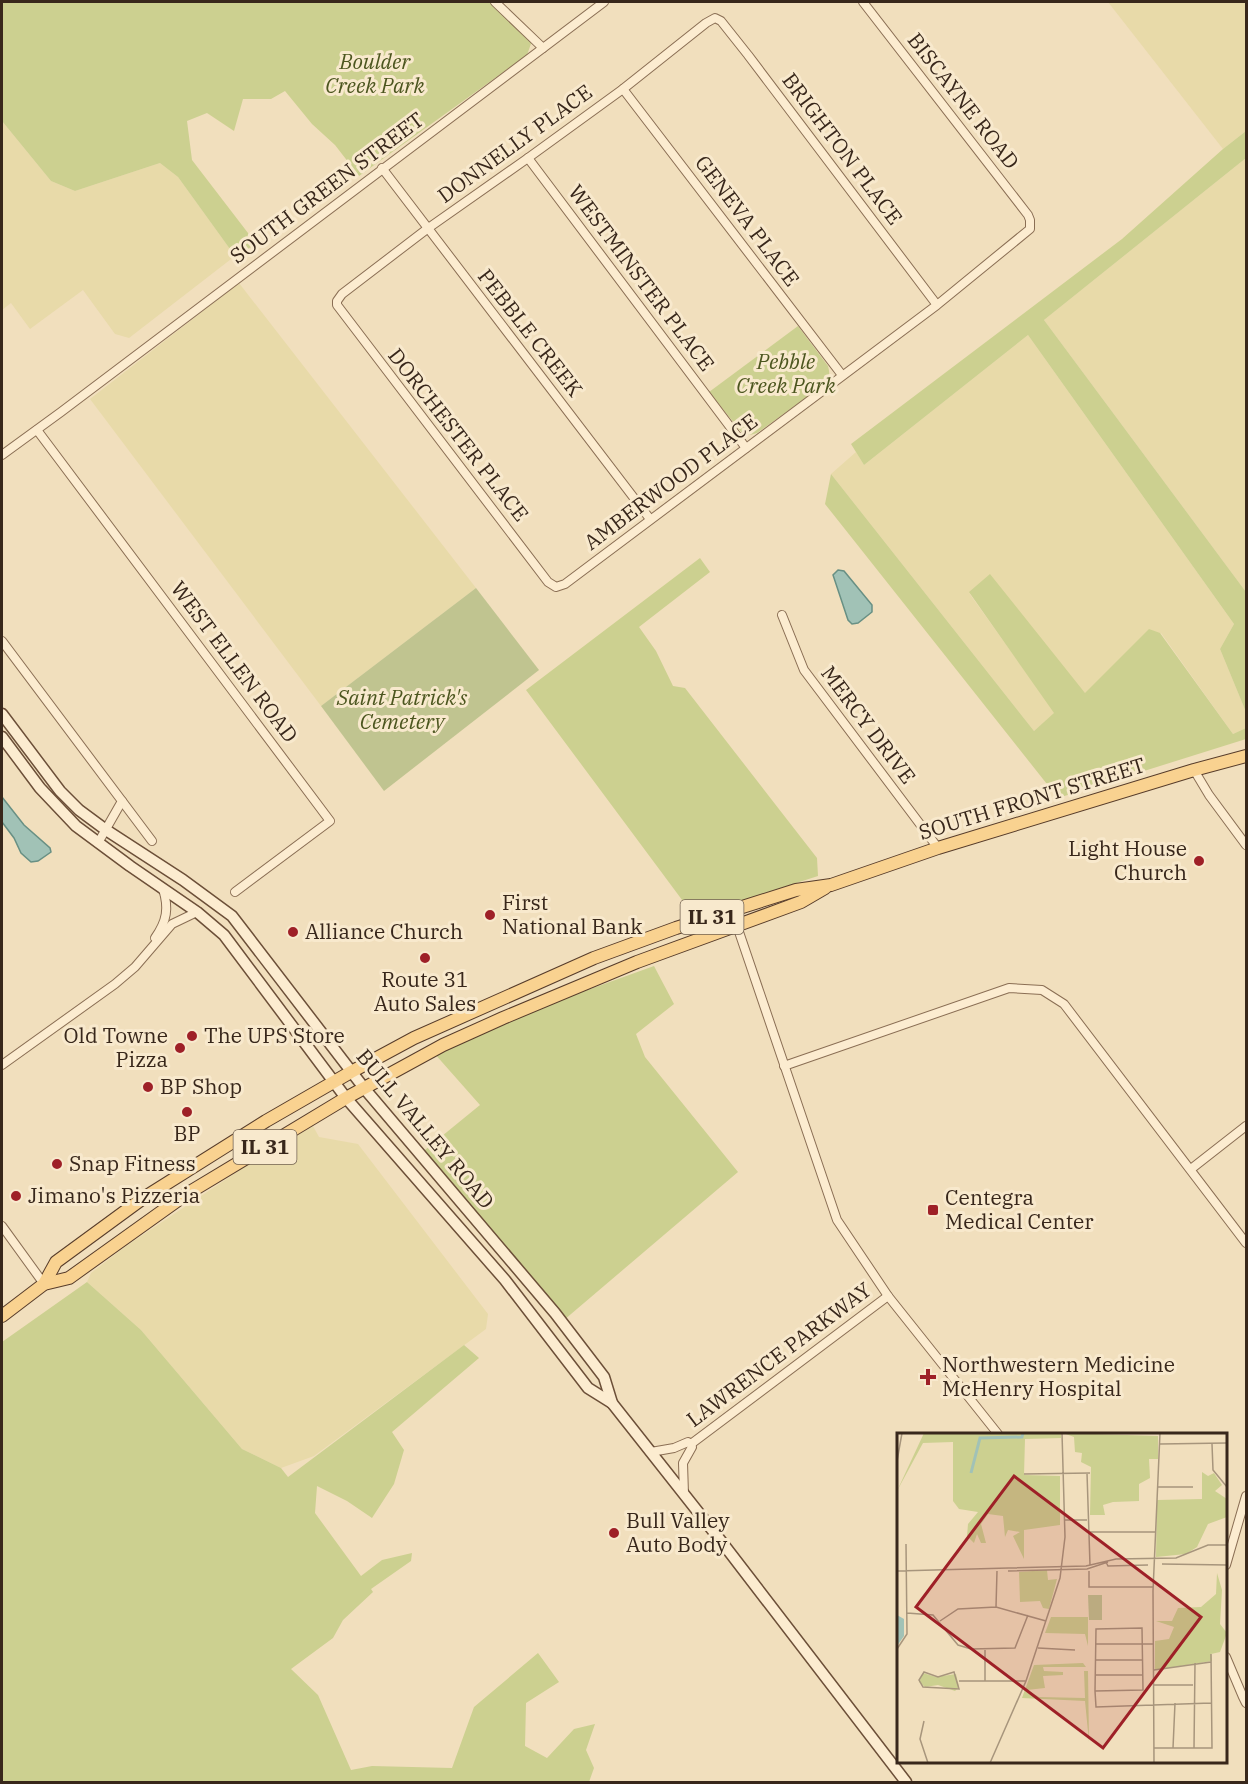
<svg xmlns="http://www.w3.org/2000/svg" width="1248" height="1784" font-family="'IBM Plex Serif',serif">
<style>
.farmland{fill:#e8daa9}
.green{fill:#ccd090}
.cemetery{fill:#c0c490}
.water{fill:#a1c2b6;stroke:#689084;stroke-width:1.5}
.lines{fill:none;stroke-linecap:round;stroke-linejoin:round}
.street-casing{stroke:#8a6e54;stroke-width:10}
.secondary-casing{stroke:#6c4f38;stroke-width:13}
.primary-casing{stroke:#573c2a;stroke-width:14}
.street{stroke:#fcecd0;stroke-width:8}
.secondary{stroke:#fcecd0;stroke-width:10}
.primary{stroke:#f9d290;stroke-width:12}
.poi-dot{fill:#9e2027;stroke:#f8e9cd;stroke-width:2}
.labels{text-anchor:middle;stroke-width:6;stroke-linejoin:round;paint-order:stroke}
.shield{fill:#f8e9cd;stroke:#726150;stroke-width:1.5}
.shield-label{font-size:20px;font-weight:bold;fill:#38271b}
.park-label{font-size:21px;font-style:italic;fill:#4c561f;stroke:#f8e9cd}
.street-label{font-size:21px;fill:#38271b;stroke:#f8e9cd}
.poi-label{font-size:21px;fill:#38271b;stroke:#f8e9cd;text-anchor:start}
.inset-river{fill:none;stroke:#a1c2b6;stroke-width:3}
.inset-road{fill:none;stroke:#a7957c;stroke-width:1.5}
.view{fill:#9e2027;fill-opacity:0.15;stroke:#9e2027;stroke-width:3}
.inset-edge{fill:none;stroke:#38271b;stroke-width:3}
</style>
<rect width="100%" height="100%" fill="#f1dfbd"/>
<g class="farmland">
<polygon points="1108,2 1246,2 1246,131 1223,149"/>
<polygon points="2,121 51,181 75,191 160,163 178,177 235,256 129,338 115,334 83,290 30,329 11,303 2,310"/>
<polygon points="1246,158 1246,592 1044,320"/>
<polygon points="239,283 476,588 321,706 90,399"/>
<polygon points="1028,335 1234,624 1220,649 1246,712 1246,728 1233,734 1161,633 1086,694 969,593 1055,713 1034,731 831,474 856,452 864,465"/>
<polygon points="313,1126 319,1137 358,1144 488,1314 486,1329 314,1456 281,1468 242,1449 141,1330 87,1282 91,1273 126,1246 249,1164"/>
</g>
<g class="green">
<polygon points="2,2 495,2 533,38 527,55 359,176 335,145 312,124 285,91 271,99 243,99 234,131 207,113 187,121 192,160 248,233 253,246 235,256 178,177 160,163 75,191 51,181 2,121"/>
<polygon points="1246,131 1246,158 1044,320 1246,592 1246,712 1220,649 1234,624 1028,335 864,465 851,444 1122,239 1223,149"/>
<path d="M798,326l30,40c2,8 2,12 -3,18l-68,49 -7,2 -7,-1 -34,-42z"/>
<polygon points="831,474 1034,731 1054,713 969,592 990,574 1085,693 1149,629 1160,633 1233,734 1246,728 1246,739 1058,798 825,504"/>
<polygon points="700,558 710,572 639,627 656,651 673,686 685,688 817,858 818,876 694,916 526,690"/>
<polygon points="654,966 674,1004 636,1034 645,1057 738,1172 564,1320 420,1154 480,1105 434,1053 485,1027"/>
<polygon points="87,1282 141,1330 242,1449 281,1468 288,1477 464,1345 479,1358 392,1432 404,1450 394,1484 372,1518 347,1501 317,1486 315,1513 361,1576 382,1560 412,1553 411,1561 371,1589 373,1592 343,1620 333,1638 291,1669 318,1695 351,1770 372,1766 452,1768 474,1707 538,1653 559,1682 526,1703 525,1746 547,1758 574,1729 595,1724 586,1750 594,1768 589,1782 2,1782 2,1342"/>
</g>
<polygon class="cemetery" points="476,588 539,670 384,791 321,706"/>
<g class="water">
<polygon points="838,570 844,571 872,605 872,612 858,623 852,624 848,620 833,575"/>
<polygon points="2,797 24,825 50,848 51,852 38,861 31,862 21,853 14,838 2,822"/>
</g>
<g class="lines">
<defs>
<g id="street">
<polyline points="495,2 543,48"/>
<polyline points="863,2 1028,215 1030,220 1030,229 937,305 565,584 556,587 548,582 337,305 337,301 342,294 427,229 528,158 623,89 706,23 715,18 721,21 748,55 937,305"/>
<polyline points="623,89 842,375"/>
<polyline points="528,158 746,448"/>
<polyline points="382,168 650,519"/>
<polyline points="37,430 330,821 235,892"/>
<polyline points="2,455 61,412 604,2"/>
<polyline points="782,615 804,670 938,848"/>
<polyline points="2,641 122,801 98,843"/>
<polyline points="1194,770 1209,795 1246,845"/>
<polyline points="122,801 152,841"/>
<polyline points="737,926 837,1220 888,1296 998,1434"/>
<path d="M155,938c12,-17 14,-30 8,-49"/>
<polyline points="2,1065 115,984 135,967 172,924 197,912"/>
<polyline points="784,1066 1009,988 1042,990 1064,1004 1246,1243"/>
<polyline points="1191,1169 1246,1126"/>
<polyline points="2,1226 44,1284"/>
<polyline points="651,1452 674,1448 688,1442 691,1444 888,1296"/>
<polyline points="684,1494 683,1463 692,1447 691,1444"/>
<polyline points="1226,1565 1246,1496"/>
<polyline points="1226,1657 1243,1697 1246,1703"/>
</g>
<g id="secondary">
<polyline points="2,714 60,791 79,810 106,830 183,880 232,916 364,1088 555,1313 604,1377 612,1403 721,1541 906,1782"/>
<polyline points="2,737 40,788 76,826 130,866 197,912 224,935 346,1098 505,1280 588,1388 612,1403"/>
</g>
<g id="primary">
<polyline points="44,1284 56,1262 142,1199 266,1121 351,1072 414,1038 594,958 676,928 796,890 831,885 938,848 1194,770 1246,756"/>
<polyline points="2,1316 44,1284 69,1278 185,1195 346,1098 443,1045 503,1018 637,962 801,902 825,888"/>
</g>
</defs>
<use href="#street" class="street-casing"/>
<use href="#secondary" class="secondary-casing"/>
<use href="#primary" class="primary-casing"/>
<use href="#street" class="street"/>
<use href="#secondary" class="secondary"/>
<use href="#primary" class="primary"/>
</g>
<g class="poi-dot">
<circle cx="1199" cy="861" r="6"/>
<circle cx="490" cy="915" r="6"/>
<circle cx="293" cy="932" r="6"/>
<circle cx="425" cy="958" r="6"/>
<circle cx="192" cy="1036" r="6"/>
<circle cx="180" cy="1048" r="6"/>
<circle cx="148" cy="1087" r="6"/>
<circle cx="187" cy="1112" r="6"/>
<circle cx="57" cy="1164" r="6"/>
<circle cx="16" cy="1196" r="6"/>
<rect x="927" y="1204" width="12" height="12" rx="3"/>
<path d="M925 1368h6v6h6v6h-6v6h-6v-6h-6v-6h6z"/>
<circle cx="614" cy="1533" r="6"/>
</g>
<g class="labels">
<g class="shield">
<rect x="680.5" y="900" width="63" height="34" rx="4.5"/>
<rect x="233.5" y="1130" width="63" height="34" rx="4.5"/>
</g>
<g class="shield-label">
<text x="712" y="924">IL 31</text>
<text x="265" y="1154">IL 31</text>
</g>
<g class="park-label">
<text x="375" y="69">Boulder<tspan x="375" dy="24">Creek Park</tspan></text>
<text x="786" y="369">Pebble<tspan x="786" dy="24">Creek Park</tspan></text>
<text x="402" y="705">Saint Patrick's<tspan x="402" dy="24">Cemetery</tspan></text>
</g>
<g class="street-label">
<text transform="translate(963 101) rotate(52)" y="7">BISCAYNE ROAD</text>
<text transform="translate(515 144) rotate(-36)" y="7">DONNELLY PLACE</text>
<text transform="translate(842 149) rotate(53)" y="7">BRIGHTON PLACE</text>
<text transform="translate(327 188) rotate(-37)" y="7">SOUTH GREEN STREET</text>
<text transform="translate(747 221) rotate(53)" y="7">GENEVA PLACE</text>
<text transform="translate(641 278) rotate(53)" y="7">WESTMINSTER PLACE</text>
<text transform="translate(530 333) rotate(52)" y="7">PEBBLE CREEK</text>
<text transform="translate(458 435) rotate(52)" y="7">DORCHESTER PLACE</text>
<text transform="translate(671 482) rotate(-37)" y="7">AMBERWOOD PLACE</text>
<text transform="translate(234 662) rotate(53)" y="7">WEST ELLEN ROAD</text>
<text transform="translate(868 725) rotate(53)" y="7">MERCY DRIVE</text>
<text transform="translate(1032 799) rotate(-17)" y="7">SOUTH FRONT STREET</text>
<text transform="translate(425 1129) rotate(50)" y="7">BULL VALLEY ROAD</text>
<text transform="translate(779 1355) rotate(-37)" y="7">LAWRENCE PARKWAY</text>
</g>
<g class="poi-label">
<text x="1187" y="856" text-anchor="end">Light House<tspan x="1187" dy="24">Church</tspan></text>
<text x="502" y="910">First<tspan x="502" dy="24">National Bank</tspan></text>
<text x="305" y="939">Alliance Church</text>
<text x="425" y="987" text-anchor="middle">Route 31<tspan x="425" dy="24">Auto Sales</tspan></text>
<text x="168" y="1043" text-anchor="end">Old Towne<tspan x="168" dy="24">Pizza</tspan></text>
<text x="204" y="1043">The UPS Store</text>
<text x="160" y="1094">BP Shop</text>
<text x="187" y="1141" text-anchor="middle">BP</text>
<text x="69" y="1171">Snap Fitness</text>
<text x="28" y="1203">Jimano's Pizzeria</text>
<text x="945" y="1205">Centegra<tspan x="945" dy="24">Medical Center</tspan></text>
<text x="942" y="1372">Northwestern Medicine<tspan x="942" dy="24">McHenry Hospital</tspan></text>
<text x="626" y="1528">Bull Valley<tspan x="626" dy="24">Auto Body</tspan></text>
</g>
</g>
<g transform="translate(897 1433)">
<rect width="330" height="330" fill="#f1dfbd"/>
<path d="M27,0h137v5l-36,1 -1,36 36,1v49l-36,5v29l-11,-23 7,-4 -12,-2 -3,7 -2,-21 -15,-2 -7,10 5,19h-5l-4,-9 -3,9 -7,-7 1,-12 10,-12 -19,-3 -6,-8v-59l-30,1 -26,48zM166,0l95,3v23h-9l1,19 -11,6v17l-26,1 -10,3 2,10h-15l1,-48 -10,-5 1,-9 -7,-1 -1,-15zM305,39l6,4 6,-3 8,12 -7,6 12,8v18l-19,7 -11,23 -11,7 -30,3 1,-57 45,-1zM150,137l1,10 9,-1 -8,30 -6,-1 -3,-7 -20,1 -1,-30zM320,140l5,17 -2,34 7,9 -7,19 -9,2 1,7 -57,9v-29l14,-2 5,-12 -18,-6h16l6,-13 23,-1 15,-13zM154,184h37v29l-3,-12 -40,-1zM186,230l3,4h-43l1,4 19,1v3l-20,1 2,12 -18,2 12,7 46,1 -1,-27h4l1,71 -4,-41 -63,-3 12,-33zM26,240l13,4 20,-3 3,13 -4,4 -17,-6 -13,2 -6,-5z" fill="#ccd090"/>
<path d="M191,162h14v25h-13z" fill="#c0c490"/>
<path d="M0,182l7,4v17l-7,10z" fill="#a1c2b6"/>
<path class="inset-river" d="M74,40l9,-35 42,-1 1,-4"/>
<path class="inset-road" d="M263,11l67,-1M315,11l1,26 14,17M0,28l5,-28M190,40l3,92M127,41l66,-1M260,54h36M168,87h22M193,99h65M209,129l2,4 40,-1M265,131l65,1M0,138l189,-5 30,-7 60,-1 32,-13h19M111,138l79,-2 21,-7M192,138v16h64M99,174l1,-36M10,180l26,2 25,30 13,4 44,-1 13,-33M43,188l18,-12 38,-2 50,14M199,211h58M141,215l37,2M0,216l10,-15 -1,-90M88,217v31M199,227h47M257,237l57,-8M27,239l14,5 16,-5 5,17 -36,-2 -4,-7zM199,242h47M62,248h67M257,252h39M198,258l48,-1 -1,-62 -46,1 -1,62 1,16 115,-4M27,288l-4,18 8,24M257,315h58l-1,-94M276,315l2,-45M297,315l1,-85M93,330l36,-82 34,-103 5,-41 -3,-104M257,330l-1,-172 7,-158"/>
<path class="view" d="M117,43l187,141 -98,131 -187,-141z"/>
<rect width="330" height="330" class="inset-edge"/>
</g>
<rect width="1248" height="1784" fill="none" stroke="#38271b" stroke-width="6"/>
</svg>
